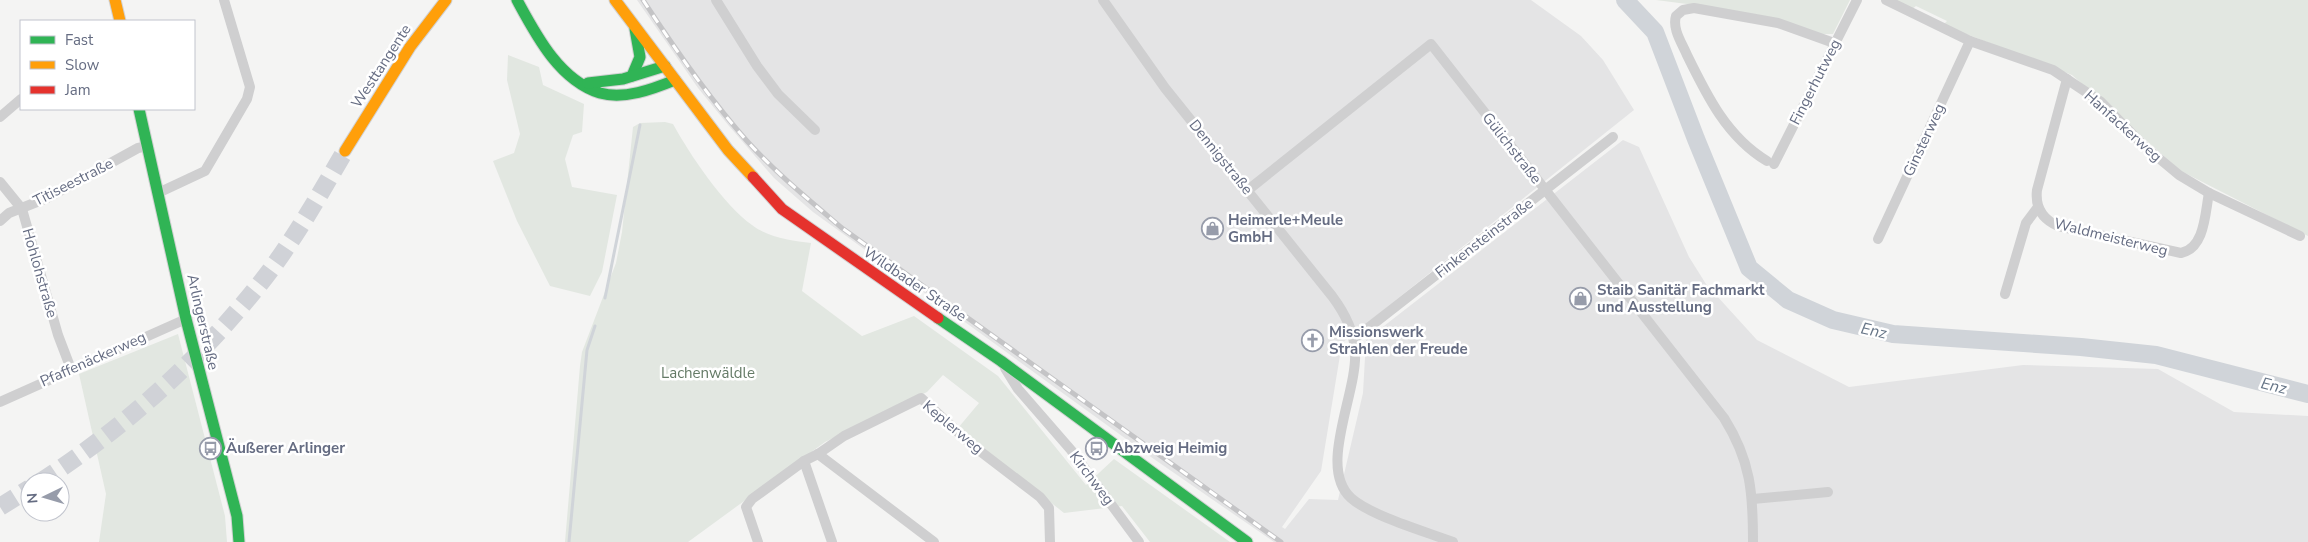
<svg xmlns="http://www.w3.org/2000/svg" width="2308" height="542" font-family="'Nunito Sans',sans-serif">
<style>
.built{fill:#e4e4e5}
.green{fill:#e2e7e1}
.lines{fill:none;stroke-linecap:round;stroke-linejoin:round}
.stream{stroke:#d0d4d9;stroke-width:3}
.river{stroke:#d0d4d9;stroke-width:18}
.highway-tunnel{stroke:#d0d2d7;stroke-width:18;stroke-dasharray:18 9;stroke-linecap:butt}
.fast-casing{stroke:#d1d1d2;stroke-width:13}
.slow-casing{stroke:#d1d1d2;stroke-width:13}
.jam-casing{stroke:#d1d1d2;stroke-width:13}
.street{stroke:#cfcfd0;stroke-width:10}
.fast{stroke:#30b455;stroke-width:11}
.slow{stroke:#ff9f0a;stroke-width:11}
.jam{stroke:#e5322d;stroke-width:11}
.rail-casing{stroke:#c4c4c6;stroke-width:5}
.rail{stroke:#fff;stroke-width:3;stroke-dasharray:9;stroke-linecap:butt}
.labels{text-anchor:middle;stroke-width:5;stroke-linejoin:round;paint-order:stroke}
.street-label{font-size:15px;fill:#656c82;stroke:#fff}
.poi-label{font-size:15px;font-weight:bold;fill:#656c82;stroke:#fff;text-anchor:start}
.park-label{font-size:15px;fill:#647a66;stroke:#fff}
.water-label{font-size:16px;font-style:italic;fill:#657486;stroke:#fff}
</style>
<rect width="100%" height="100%" fill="#f4f4f3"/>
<polygon class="built" points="637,0 1531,0 1581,36 1603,60 1634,110 1342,343 1321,471 1282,527 1285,529 1309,499 1338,500 1363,393 1366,340 1623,140 1639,147 1689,257 1706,284 1757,340 1849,387 2023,365 2158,369 2234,412 2308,416 2308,542 1274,542 1151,457 813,212 774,178 729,126 698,88"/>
<g class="green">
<polygon points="1656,0 1850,0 1833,34 1822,34 1687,4"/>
<polygon points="1890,0 2308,0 2308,236 2181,171 2072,75 1943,25 1947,21 1916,6 1911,10"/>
<polygon points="508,55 539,67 543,85 584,104 582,132 573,135 565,159 572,187 617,195 602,272 590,296 550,286 517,221 493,161 514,153 520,134 507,80"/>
<path d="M665,122l8,2c17,31 51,81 79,101 15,12 40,16 59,18l-9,48 60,45 52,-20 84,60 88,109 28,-26 116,83h-80l-28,-36 -58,7 -106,-85 21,-25 -36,-28 -16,17 -102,50 -137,100h-123l15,-176 2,-14 34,-89 6,-31 11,-105 7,-4z"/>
<polygon points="178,334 225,516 227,542 99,542 106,494 79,374"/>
</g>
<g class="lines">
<g class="stream">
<polyline points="605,298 640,125"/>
<polyline points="569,542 587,350 595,326"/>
</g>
<polyline class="river" points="1625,0 1655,32 1696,139 1749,268 1788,300 1833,320 1893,334 2081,347 2156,355 2308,394"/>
<g class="highway-tunnel">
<path d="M40,482c81,-52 153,-116 214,-191 35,-42 63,-92 91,-140"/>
<polyline points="0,507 30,488"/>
</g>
<defs>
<g id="fast">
<path d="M517,0c19,35 42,80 83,93 24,7 53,-4 75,-13"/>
<polyline points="632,76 640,57 635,29"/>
<polyline points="588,83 623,79 665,66"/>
<polyline points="139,109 186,319 237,516 239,542"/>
<polyline points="938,318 1001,361 1247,542"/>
</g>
<g id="slow">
<polyline points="115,0 120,21"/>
<polyline points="615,0 728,150 753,177"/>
<polyline points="345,151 410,47 446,0"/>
</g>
<polyline id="jam" points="753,177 782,209 938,318"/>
</defs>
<use href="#fast" class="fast-casing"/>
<use href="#slow" class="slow-casing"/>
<use href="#jam" class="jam-casing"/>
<g class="street">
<polyline points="716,0 757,66 778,94 815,130"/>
<path d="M1103,0l62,88 167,208c12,16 22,34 23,55 3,42 -38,116 -4,147 20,18 76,34 102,44"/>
<polyline points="1886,0 1970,41 2053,70 2101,102 2143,145 2179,175 2209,193 2300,236"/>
<path d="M2067,79l-30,111c-2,17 5,29 21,36l123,27c24,-5 24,-40 28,-60"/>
<polyline points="0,117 21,99"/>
<path d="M1767,161c-40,-24 -60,-65 -80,-106 -5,-12 -15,-26 -11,-39l7,-6 11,-2 84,15 56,20"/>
<polyline points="1774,164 1857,0"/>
<polyline points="0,182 22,209 58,335 71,369"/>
<path d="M1248,190l183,-146 293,374c27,43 29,75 29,124"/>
<polyline points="158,193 205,171 247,99 250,87 224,0"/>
<polyline points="0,221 9,213 47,198 138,148 148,146"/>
<polyline points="1878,239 1970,41"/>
<polyline points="2005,294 2026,223 2038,207"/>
<polyline points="1354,339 1613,137"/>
<polyline points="1005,368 1018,389 1071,450 1139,542"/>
<polyline points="0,402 186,319"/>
<polyline points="818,454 934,542"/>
<polyline points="804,461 832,542"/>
<polyline points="1753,499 1828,492"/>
<polyline points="758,542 746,507 752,499 804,461 818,454 844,436 921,398 972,445 1040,497 1049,508 1050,542"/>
</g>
<use href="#fast" class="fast"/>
<use href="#slow" class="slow"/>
<use href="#jam" class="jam"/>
<defs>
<path id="rail" d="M643,0c32,49 65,97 104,141 29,32 62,59 95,87l439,314"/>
</defs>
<use href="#rail" class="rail-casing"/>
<use href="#rail" class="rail"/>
</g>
<defs>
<symbol id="shop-ring" viewBox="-11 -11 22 22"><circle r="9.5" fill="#fff" stroke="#979caa" stroke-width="1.5"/><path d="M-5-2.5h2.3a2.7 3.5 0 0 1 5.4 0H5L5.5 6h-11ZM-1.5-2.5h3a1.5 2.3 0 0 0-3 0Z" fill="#979caa"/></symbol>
<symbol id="church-ring" viewBox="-11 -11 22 22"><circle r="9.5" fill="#fff" stroke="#979caa" stroke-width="1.5"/><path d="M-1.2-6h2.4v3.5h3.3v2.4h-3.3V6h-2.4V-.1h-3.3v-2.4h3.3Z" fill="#979caa"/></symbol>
<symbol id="bus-ring" viewBox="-11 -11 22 22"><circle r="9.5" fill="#fff" stroke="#979caa" stroke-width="1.5"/><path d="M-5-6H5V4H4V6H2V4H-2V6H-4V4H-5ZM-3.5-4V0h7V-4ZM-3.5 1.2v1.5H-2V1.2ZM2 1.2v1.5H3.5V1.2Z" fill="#979caa"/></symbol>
</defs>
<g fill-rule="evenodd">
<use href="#shop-ring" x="1200" y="216" width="25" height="25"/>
<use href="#shop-ring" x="1568" y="286" width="25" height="25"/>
<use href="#church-ring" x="1300" y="328" width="25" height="25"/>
<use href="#bus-ring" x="198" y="436" width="25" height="25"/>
<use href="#bus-ring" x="1084" y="436" width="25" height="25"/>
</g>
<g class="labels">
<g class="street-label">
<text transform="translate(381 66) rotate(-57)" y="5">Westtangente</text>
<text transform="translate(1815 82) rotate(-63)" y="5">Fingerhutweg</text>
<text transform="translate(2123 126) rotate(42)" y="5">Hanfackerweg</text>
<text transform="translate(1924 140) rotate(-65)" y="5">Ginsterweg</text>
<text transform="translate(1512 148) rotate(52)" y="5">Gülichstraße</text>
<text transform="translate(1221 157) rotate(51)" y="5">Dennigstraße</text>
<text transform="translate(73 182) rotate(-27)" y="5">Titiseestraße</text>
<text transform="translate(2111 237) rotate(14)" y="5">Waldmeisterweg</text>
<text transform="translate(1484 238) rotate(-38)" y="5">Finkensteinstraße</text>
<text transform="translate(40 273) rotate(74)" y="5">Hohlohstraße</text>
<text transform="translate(915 284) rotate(34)" y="5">Wildbader Straße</text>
<text transform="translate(203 322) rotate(77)" y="5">Arlingerstraße</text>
<text transform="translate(93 359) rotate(-24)" y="5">Pfaffenäckerweg</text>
<text transform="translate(953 427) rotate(40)" y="5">Keplerweg</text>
<text transform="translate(1092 478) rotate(53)" y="5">Kirchweg</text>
</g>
<g class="poi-label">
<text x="1228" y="225">Heimerle+Meule<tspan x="1228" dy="17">GmbH</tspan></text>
<text x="1597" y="295">Staib Sanitär Fachmarkt<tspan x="1597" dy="17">und Ausstellung</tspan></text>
<text x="1329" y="337">Missionswerk<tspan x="1329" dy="17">Strahlen der Freude</tspan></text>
<text x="226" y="453">Äußerer Arlinger</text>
<text x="1113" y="453">Abzweig Heimig</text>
</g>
<g class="park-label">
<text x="708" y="378">Lachenwäldle</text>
</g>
<g class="water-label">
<text transform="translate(1874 330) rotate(13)" y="6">Enz</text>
<text transform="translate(2274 385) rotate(14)" y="6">Enz</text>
</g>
</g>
<rect x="20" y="20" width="175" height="90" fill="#ffffff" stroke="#c1c4cd"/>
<rect x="30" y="36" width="25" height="8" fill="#30b455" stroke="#c1c4cd"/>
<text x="65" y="45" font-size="15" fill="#656c82">Fast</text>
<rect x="30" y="61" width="25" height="8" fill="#ff9f0a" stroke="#c1c4cd"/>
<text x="65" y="70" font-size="15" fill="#656c82">Slow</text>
<rect x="30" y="86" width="25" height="8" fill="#e5322d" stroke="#c1c4cd"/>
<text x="65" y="95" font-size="15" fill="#656c82">Jam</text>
<g transform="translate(45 497) rotate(265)"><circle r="24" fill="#ffffff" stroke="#c1c4cd"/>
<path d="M0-4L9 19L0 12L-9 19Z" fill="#979caa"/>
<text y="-8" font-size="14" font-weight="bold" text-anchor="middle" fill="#656c82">N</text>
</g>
</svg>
